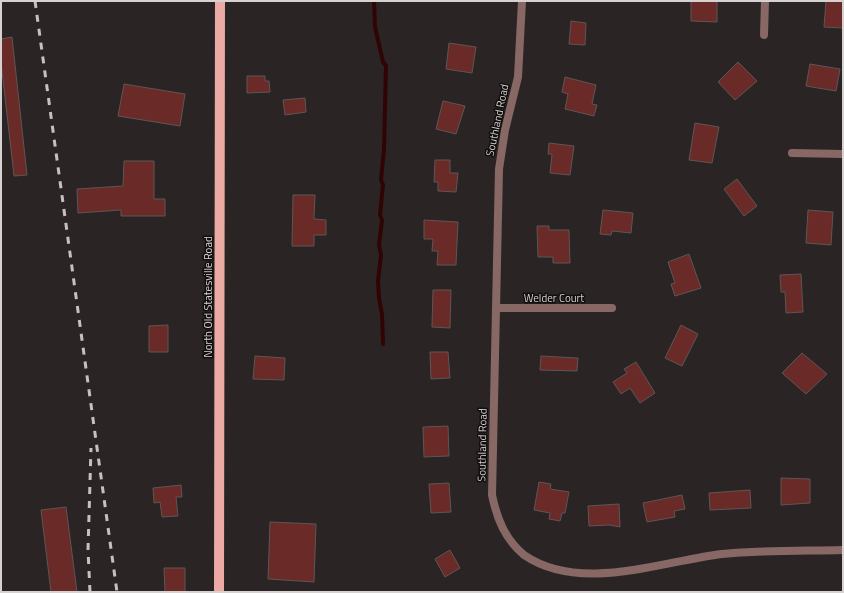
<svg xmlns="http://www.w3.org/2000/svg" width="844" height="593" font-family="'Titillium Web',sans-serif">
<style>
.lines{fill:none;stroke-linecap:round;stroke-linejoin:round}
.stream{stroke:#300405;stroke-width:4}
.building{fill:#6a2b28;stroke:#5c5655}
.minor{stroke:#886865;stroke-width:8}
.primary{stroke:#ebaaa4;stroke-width:10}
.rail{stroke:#c5c1c0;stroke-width:3;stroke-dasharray:7 7;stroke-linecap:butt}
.labels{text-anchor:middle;stroke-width:3;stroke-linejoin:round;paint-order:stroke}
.street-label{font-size:11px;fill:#d6d2d1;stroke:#110e0e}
</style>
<rect width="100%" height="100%" fill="#2a2524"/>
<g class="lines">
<polyline class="stream" points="374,1 375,27 383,62 386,66 384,149 381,180 383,185 380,215 382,220 379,245 381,255 378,281 379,298 382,314 383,344"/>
</g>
<g class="building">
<polygon points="691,1 717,1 717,22 691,21"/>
<polygon points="826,1 843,1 843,28 824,27"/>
<polygon points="571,21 586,23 585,45 569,44"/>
<polygon points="12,37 27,175 14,176 1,62 1,39"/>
<polygon points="449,43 476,47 472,73 446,69"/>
<polygon points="738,62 757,81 735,100 718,82"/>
<polygon points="810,64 840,69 836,91 806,86"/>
<polygon points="247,76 265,76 265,81 269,81 270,92 247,93"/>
<polygon points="565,77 596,85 592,104 597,105 594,116 565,109 568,94 562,92"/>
<polygon points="124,84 185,94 180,126 118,116"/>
<polygon points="305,98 306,112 285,115 283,100"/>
<polygon points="443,101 465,106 456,134 436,129"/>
<polygon points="695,123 719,127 712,163 689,160"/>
<polygon points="549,143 574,146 570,175 550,173 552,154 548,154"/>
<polygon points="435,160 450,160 450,173 458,173 456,192 438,191 438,182 434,182"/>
<polygon points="124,161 154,161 154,199 165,199 165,216 121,216 121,210 78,213 77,189 123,186"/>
<polygon points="737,179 757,206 744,216 724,189"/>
<polygon points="293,195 315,195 314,219 326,220 326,235 314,235 314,246 292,246"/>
<polygon points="603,210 633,213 631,233 612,231 611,235 600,234"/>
<polygon points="808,210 833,212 831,245 806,243"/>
<polygon points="424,220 458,222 456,265 437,265 438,251 432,251 433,239 424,239"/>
<polygon points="537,226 549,226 549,230 569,230 570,263 553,263 553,257 538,257"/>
<polygon points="689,254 701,288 675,296 671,284 675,283 668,262"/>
<polygon points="801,274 803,312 786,313 785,292 781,292 780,275"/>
<polygon points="433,290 451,290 450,328 432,327"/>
<polygon points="168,325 168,352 149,352 149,326"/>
<polygon points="681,325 698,334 682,366 665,358"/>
<polygon points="430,352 448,352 450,378 431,379"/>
<polygon points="802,353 827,374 806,394 782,373"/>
<polygon points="255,356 285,358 284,380 253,379"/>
<polygon points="541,356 578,358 577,371 540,370"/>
<polygon points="636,362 655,393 640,403 630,388 621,394 613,382 627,373 624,369"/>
<polygon points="448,426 449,456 424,457 423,427"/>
<polygon points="781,478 810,479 810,503 781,505"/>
<polygon points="539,482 551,484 550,489 569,492 565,513 562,513 560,521 549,519 550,513 534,510"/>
<polygon points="449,483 451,512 431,513 429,484"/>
<polygon points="181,485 182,497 176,497 178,516 162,517 160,502 154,503 153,488"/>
<polygon points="750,490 751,508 710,510 709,493"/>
<polygon points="682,495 685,509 674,511 675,517 647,522 643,503"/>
<polygon points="619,504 620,527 609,525 589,526 588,506"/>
<polygon points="66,507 77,592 51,592 41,510"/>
<polygon points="270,522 316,524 314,582 268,579"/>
<polygon points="450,550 460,568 445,577 435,559"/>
<polygon points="164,568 185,568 185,592 165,592"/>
</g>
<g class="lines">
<g class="minor">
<path d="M522,1l-4,76 -13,53 -6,39 -7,326c5,24 13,44 32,60 56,38 134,7 198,-1 40,-4 81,-3 121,-4"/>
<polyline points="764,35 765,1"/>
<polyline points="792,153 843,154"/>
<polyline points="496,308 612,308"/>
</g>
<polyline class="primary" points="219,592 220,1"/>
<g class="rail">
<polyline points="35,1 117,592"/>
<polyline points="90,592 88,550 91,448"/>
</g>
</g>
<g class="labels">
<g class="street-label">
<text transform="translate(497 120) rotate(-78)" y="4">Southland Road</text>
<text transform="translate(208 297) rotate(-90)" y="4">North Old Statesville Road</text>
<text x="554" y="302">Welder Court</text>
<text transform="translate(482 445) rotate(-89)" y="4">Southland Road</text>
</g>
</g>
<rect width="844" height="593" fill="none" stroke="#d6d2d1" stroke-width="4"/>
</svg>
